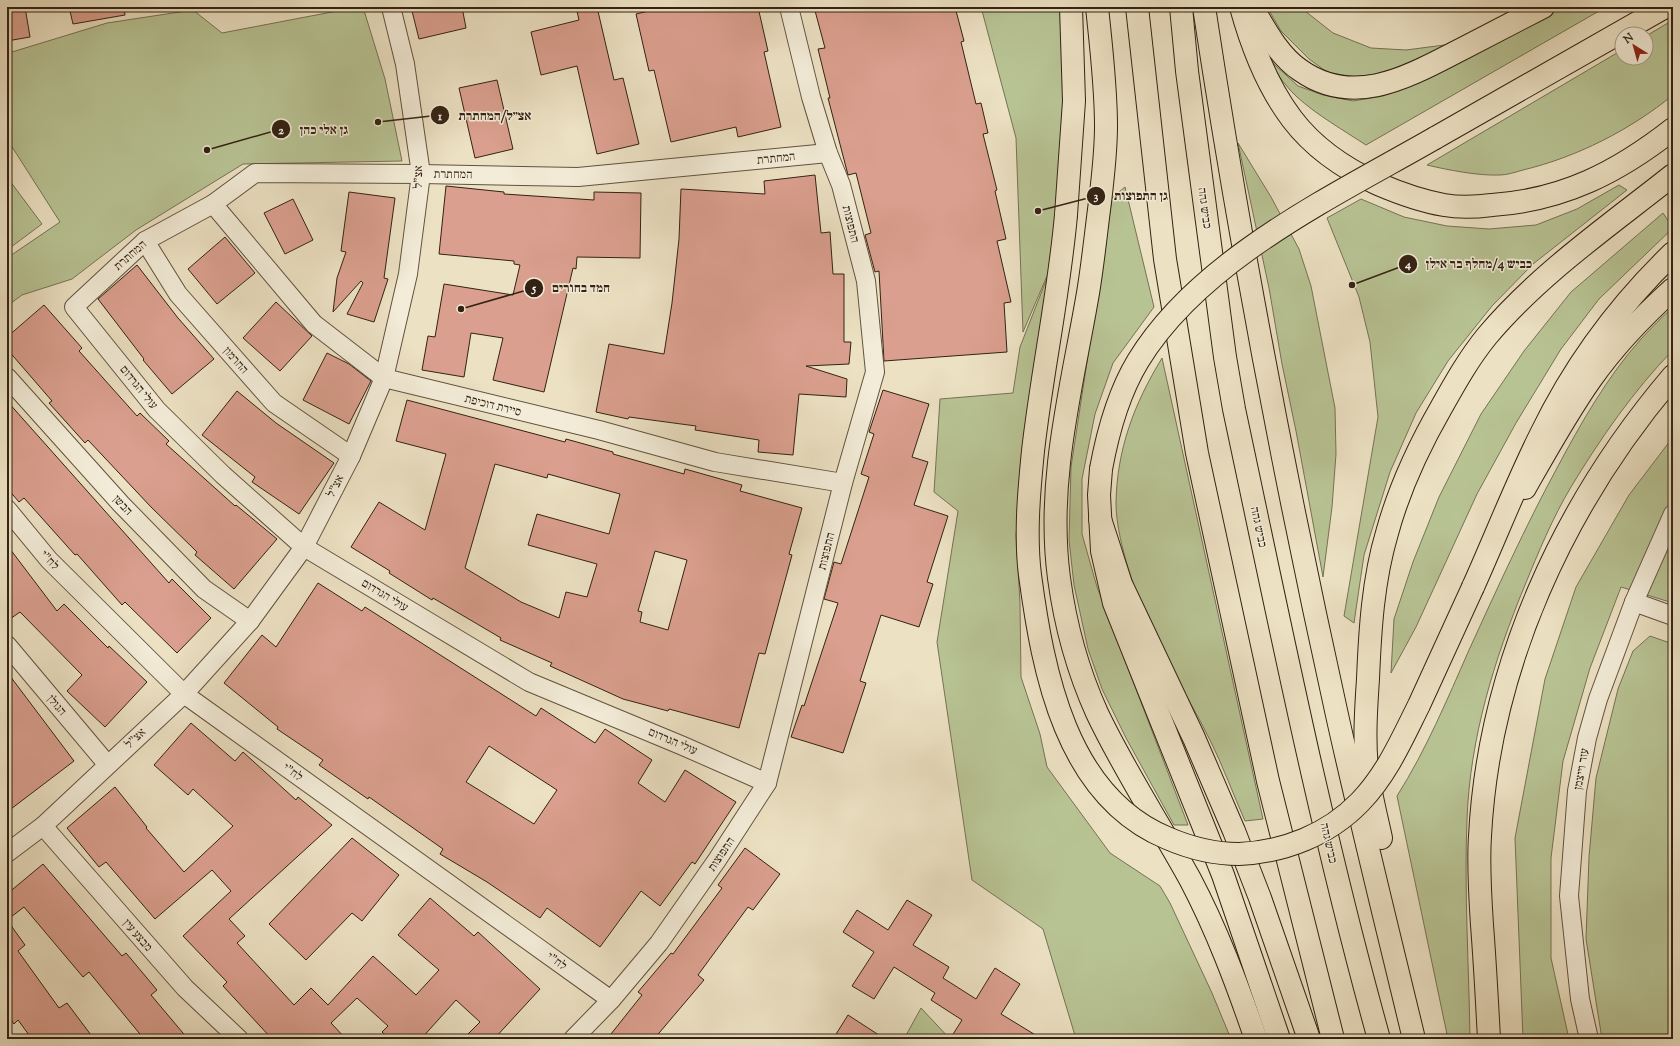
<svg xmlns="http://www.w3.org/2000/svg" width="1680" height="1046" font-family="'Sorts Mill Goudy','Frank Ruhl Libre',serif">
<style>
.green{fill:#b8c394;stroke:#767254}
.building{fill:#da9f8e;stroke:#332213;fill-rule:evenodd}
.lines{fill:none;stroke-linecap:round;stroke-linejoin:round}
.minor-casing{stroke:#61523f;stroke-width:20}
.major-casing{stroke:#332213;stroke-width:24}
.highway-casing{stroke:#332213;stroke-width:24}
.minor{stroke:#f3ecd8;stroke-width:18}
.major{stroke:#ece1c3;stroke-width:22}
.highway{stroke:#ece1c3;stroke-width:22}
.major-bridge-casing{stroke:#332213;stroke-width:24;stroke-linecap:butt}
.highway-bridge-casing{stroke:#332213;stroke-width:24;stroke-linecap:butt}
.major-bridge{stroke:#ece1c3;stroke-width:22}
.highway-bridge{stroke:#ece1c3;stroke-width:22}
.labels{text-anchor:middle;stroke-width:3;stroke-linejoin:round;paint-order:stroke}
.street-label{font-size:12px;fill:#332213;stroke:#f3ecd8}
.leader{fill:none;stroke:#332213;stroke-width:1.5}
.callout-dot{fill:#332213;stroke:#f3ecd8;stroke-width:1.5}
.mark-label{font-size:12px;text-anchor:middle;font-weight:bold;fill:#fff}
.callout-label{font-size:13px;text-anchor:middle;font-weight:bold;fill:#332213;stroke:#f3ecd8;stroke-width:3;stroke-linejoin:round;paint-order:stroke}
</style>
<rect width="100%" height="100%" fill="#ece1c3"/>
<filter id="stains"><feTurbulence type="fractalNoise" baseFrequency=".005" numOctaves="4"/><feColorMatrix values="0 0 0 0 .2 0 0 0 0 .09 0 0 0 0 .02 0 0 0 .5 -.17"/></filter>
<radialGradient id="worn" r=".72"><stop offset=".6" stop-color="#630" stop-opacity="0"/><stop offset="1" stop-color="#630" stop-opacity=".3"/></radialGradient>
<g class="green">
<polygon points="358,7 363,7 385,79 402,161 243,164 136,230 72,279 22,295 7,306 7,258 60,222 7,139 7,56 12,52 107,23 193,10 222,33"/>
<polygon points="981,7 1062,7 1064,65 1063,154 1050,269 1023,332 1016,138"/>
<polygon points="1267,7 1300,7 1333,33 1371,48 1406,50 1452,44 1395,68 1372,75 1351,77 1327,72 1309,59 1281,31"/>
<path d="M1562,7h44l-240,138c-23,-15 -49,-30 -69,-48 -15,-14 -25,-31 -35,-48l13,16 23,21 25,9 30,6 30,-5 35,-13z"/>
<path d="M1673,20v75c-43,35 -96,62 -150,75 -7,2 -16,5 -23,5 -21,1 -52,-5 -73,-10l195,-115v8h24v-22z"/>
<polygon points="1238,143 1271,197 1299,249 1311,286 1335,408 1336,454 1332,507 1323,577 1296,431 1282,364 1269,288"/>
<polygon points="7,177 42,224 7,250"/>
<polygon points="1619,185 1627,190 1533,264 1492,306 1448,361 1416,413 1390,472 1364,555 1354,623 1344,616 1378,417 1370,342 1359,297 1327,218 1361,199 1404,217 1447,226 1489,229 1536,225 1577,209"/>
<polygon points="1125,187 1154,307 1113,363 1095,414 1082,479 1082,534 1097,587 1188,825 1174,825 1126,738 1102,689 1088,649 1074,585 1069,540 1071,467 1112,198"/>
<polygon points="1663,213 1673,228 1599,299 1561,349 1516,423 1477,494 1416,627 1391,673 1394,619 1413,562 1439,497 1481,414 1524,351 1571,292"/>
<polygon points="1049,273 1035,404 1016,535 1020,603 1021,677 1040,734 1047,767 1110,853 1160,886 1170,903 1212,993 1231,1039 1076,1039 1043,929 972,880 937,642 958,511 934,492 940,399 1013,393 1020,347"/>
<path d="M1673,307v43c-39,40 -73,89 -102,137 -18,30 -33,66 -46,98 -31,75 -55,153 -58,234 -3,72 2,148 3,220h-22l-51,-243c29,-46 50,-96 72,-146 28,-61 56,-123 88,-182 24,-45 50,-91 84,-129 10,-11 21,-22 32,-32z"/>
<path d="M1162,358l101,461 -18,2c-12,-27 -22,-55 -35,-81 -15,-31 -34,-60 -49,-90 -19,-38 -45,-105 -45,-147 1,-54 18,-99 46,-145z"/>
<polygon points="1673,437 1673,603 1621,587 1590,668 1563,761 1551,858 1551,958 1569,1039 1523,1039 1515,838 1545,679 1576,587 1629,495"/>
<polygon points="1650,636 1673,644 1673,1039 1602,1039 1586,939 1589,857 1596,778 1618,689 1633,651"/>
<polygon points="921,1008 950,1039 904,1039"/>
</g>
<g class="building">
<polygon points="7,7 25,7 30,37 7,41"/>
<polygon points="69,7 124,7 125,15 73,24"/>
<polygon points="411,7 462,7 466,28 419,39"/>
<polygon points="576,7 597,7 614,80 623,78 639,144 597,154 577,66 541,75 531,32 579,20"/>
<polygon points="666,7 758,7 768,51 764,52 781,127 738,137 736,127 671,142 654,70 649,71 636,14"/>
<polygon points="814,7 955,7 964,41 961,42 976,104 981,103 988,133 983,134 997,190 995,191 1006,239 997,241 1011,302 1004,303 1007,352 884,361 879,271 875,272 865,235 871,233 856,173 848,175 828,98 830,98 818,49 825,48"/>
<polygon points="497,80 513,149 475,158 459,88"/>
<polygon points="815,175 821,233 830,232 833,274 844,274 844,342 851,342 849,364 806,366 847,379 846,397 799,394 793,455 758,452 759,440 695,430 696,426 629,417 628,419 596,412 609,344 664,354 672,303 679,239 681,189 765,194 764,181"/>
<polygon points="446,186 504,192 504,194 594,200 594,192 641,193 640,258 577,257 576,269 573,268 544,392 493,380 503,338 471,333 464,377 422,370 428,336 435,337 444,284 513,295 520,265 514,264 514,261 439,254"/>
<polygon points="349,192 395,198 384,278 388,279 374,322 347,314 363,283 361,281 333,312 337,278 346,252 341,251"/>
<polygon points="293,199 313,240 285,254 264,213"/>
<polygon points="225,237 255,273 217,304 188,269"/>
<polygon points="137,265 178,318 214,359 172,394 143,360 144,359 98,299"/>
<polygon points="276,302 312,336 280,371 243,338"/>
<polygon points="44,305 82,348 79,351 137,416 140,413 169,441 166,444 235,506 236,505 277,539 234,589 195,555 197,552 151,507 88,440 85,443 49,403 52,401 7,349 7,337"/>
<polygon points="327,353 349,364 371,381 349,424 303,400"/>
<polygon points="883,390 929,404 912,457 928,462 914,505 948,516 927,582 933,584 919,627 881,615 860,681 866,683 843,753 791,737 802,705 804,706 838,603 824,599 834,562 841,564 869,477 861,474 874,434 869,432"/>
<polygon points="237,391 276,423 334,463 299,514 252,482 255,477 202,435"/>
<path d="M407,400l158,42 1,-3 47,13v2l71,20 1,-5 57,16 -2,6 62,17 -13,46 3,1 -27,99 -6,-1 -20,75 -70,-19 -1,2 -45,-12 -73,-33 2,-3 -52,-23 1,-2 -68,-40 -1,2 -43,-27 1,-2 -39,-24 28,-45 46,28 21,-76 -50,-13zM495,464l52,14 1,-4 72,20 -11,40 -72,-20 -9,31 69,19 -10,33 -21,-5 -7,26 -38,-16 -56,-34zM655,551l32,9 -19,70 -28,-8 2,-10 -4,-1z"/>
<polygon points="7,401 169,583 172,579 211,618 177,653 125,602 122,605 77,554 75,555 24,498 19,502 7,488"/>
<polygon points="7,545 57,611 64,604 108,648 109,646 147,682 105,727 67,691 82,675 20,612 7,621"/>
<path d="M318,583l44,28 3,-4 171,109 5,-8 54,35 10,-14 47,31 -14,23 27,19 20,-32 51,32 -41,62 -3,-2 -32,44 -19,-15 -41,56 -53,-39 -7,10 -53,-36 -47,-28 3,-5 -74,-52 -1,2 -49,-34 4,-5 -46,-31 1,-2 -54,-44 38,-48 14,12zM489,746l68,44 -23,34 -68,-42z"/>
<polygon points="7,672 74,761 7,812"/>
<polygon points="191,723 235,761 243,752 296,800 298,797 332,825 229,919 245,936 237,943 294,1005 311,988 328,1005 373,956 416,995 439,970 398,935 430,898 474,936 478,932 540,989 494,1039 463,1039 480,1022 456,1000 421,1039 390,1039 382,1032 388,1026 357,998 331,1023 346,1039 272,1039 223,986 227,982 183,936 231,891 212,870 155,919 106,862 99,867 67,828 115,787 147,827 146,828 184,872 233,826 193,789 188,795 154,765"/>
<polygon points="352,838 399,875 362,921 352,913 306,960 269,924"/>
<polygon points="745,848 780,874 753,910 748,907 698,975 704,980 654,1039 607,1039 642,995 638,992 671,953 673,954 722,888 718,885"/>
<polygon points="43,864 122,956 126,953 157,990 151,995 188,1039 144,1039 89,972 83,977 24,907 7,920 25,945 18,951 59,1008 67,1003 94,1039 32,1039 18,1020 14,1024 7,1014 7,894"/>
<polygon points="907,900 932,915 913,945 949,967 943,978 976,999 995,968 1020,984 1001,1014 1042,1039 950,1039 962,1020 931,1000 935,993 894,967 874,999 852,986 874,952 843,932 857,910 888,930"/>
<polygon points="848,1015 885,1039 833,1039"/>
</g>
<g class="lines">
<defs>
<g id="minor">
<polyline points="213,204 314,324 384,378 599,430 715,462 843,483"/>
<polyline points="145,241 178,294 274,403 351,456"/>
<polyline points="7,377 121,504 204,589 250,621"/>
<polyline points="7,509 49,560 184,694 611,1000"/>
<polyline points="1634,602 1673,616"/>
<polyline points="7,645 107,764"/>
<polyline points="767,783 683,746 529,682 304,547 223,475 157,410 74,307 145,241 213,204 255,173 421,174 578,177 828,153"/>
<polyline points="43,826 185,988 239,1039"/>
<polyline points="7,853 43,826 184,694 250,621 304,547 351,456 384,378 408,274 421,174 405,64 391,7"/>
<polyline points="573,1039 611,1000 659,943 717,860 767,783 843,483 875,372 866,281 841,185 828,153 811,97 789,7"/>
<polyline points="1589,1039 1580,999 1569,896 1577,791 1587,738 1598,699 1634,602 1673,514"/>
</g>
<g id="major">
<polyline points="1435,138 1665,7"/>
<polyline points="1101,469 1099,495 1102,551 1114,603 1223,875 1279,1039"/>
<path d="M1525,488c21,-37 42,-75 66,-109 24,-34 52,-63 82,-90"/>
<path d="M1489,1039c-2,-38 -4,-76 -7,-114 -2,-30 -4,-60 -2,-89 9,-170 84,-332 193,-460"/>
</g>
<g id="highway">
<path d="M1097,7c4,39 9,79 9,119 0,25 -3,51 -6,76 -4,30 -7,61 -12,91 -16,94 -42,188 -29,285 6,45 19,93 38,135 27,57 62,110 93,166 27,51 47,105 66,160"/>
<polyline points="1137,7 1165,259 1197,453 1268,781 1333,1039"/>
<path d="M1181,7l6,64 38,286 9,52c45,211 87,422 145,630"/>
<path d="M1204,7c36,237 81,473 133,708 24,108 51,216 77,324"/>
<path d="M1241,7c11,40 26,79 51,112 22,29 53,50 86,65 21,9 43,17 66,21 16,3 33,2 48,0 72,-5 126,-33 181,-76"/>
<path d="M1252,7c13,22 26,48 48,63 55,39 111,5 162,-21 27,-14 54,-28 81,-42"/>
<polyline points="1066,215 1074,101 1071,7"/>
<polyline points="1100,519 1121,584 1194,738 1234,831 1260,898 1309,1039"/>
<path d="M1473,587c23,-51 43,-103 68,-153 33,-68 78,-129 132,-181"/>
<path d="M1381,838c-5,-23 -11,-46 -14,-69 -3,-30 -1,-60 1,-90 2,-49 5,-99 19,-146 12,-44 31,-85 54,-125 14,-25 28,-50 46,-72 52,-62 123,-111 186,-161"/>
</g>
</defs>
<use href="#minor" class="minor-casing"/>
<use href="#major" class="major-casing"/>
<use href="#highway" class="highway-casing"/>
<use href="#minor" class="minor"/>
<use href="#major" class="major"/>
<use href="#highway" class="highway"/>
<defs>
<path id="major-bridge" d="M1101,469c7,-38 17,-75 37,-108 62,-102 196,-165 297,-223"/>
<path id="highway-bridge" d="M1066,215c-7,79 -24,157 -33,236 -4,40 -8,84 -3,124 13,97 36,221 137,263 23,10 46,16 72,16 45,-2 89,-19 121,-52 27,-28 42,-63 59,-97 18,-39 36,-78 54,-118"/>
</defs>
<use href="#major-bridge" class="major-bridge-casing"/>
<use href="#highway-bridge" class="highway-bridge-casing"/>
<use href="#major-bridge" class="major-bridge"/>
<use href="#highway-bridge" class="highway-bridge"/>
</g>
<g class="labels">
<g class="street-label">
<text transform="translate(776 158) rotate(-6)" y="4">המחתרת</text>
<text transform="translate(453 174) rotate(1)" y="4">המחתרת</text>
<text transform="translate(418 177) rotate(-89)" y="4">אצ"ל</text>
<text transform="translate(1205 208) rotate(82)" y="4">כביש גהה</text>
<text transform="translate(851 224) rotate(76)" y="4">התפוצות</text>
<text transform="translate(130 255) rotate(-41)" y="4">המחתרת</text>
<text transform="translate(236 360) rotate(49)" y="4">החרמון</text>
<text transform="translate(139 387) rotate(51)" y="4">עולי הגרדום</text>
<text transform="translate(493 405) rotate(14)" y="4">סיירת דוכיפת</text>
<text transform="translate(335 486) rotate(-63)" y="4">אצ"ל</text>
<text transform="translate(123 505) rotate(47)" y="4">הבשן</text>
<text transform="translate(1259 527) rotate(78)" y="4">כביש גהה</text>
<text transform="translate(826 551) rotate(-76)" y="4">התפוצות</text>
<text transform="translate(50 560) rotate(47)" y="4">לח"י</text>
<text transform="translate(385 595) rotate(31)" y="4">עולי הגרדום</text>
<text transform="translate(57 705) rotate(50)" y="4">הגולן</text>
<text transform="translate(135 738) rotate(-43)" y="4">אצ"ל</text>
<text transform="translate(673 741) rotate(23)" y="4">עולי הגרדום</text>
<text transform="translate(1581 769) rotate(-80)" y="4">עזר וייצמן</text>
<text transform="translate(293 772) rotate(36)" y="4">לח"י</text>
<text transform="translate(1329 843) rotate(77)" y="4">כביש גהה</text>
<text transform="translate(721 854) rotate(-56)" y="4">התפוצות</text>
<text transform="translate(138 935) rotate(49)" y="4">מבצע עין</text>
<text transform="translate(557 961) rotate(36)" y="4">לח"י</text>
</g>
</g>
<path class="leader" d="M378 122L440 115M207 150L281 129M1038 211L1096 196M1352 285L1408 264M461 309L534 288"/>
<g class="callout-dot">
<circle cx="378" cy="122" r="4"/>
<circle cx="207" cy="150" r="4"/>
<circle cx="1038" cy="211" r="4"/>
<circle cx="1352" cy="285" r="4"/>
<circle cx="461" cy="309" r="4"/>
<circle cx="440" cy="115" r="10"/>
<circle cx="281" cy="129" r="10"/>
<circle cx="1096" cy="196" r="10"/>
<circle cx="1408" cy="264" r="10"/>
<circle cx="534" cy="288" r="10"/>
</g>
<g class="mark-label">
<text x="440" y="120">1</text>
<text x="281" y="134">2</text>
<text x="1096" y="200">3</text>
<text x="1408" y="268">4</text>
<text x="534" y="292">5</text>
</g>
<g class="callout-label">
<text x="495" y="120">אצ״ל/המחתרת</text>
<text x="324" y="134">גן אלי כהן</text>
<text x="1141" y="200">גן התפוצות</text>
<text x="1479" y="268">כביש 4/מחלף בר אילן</text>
<text x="581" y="292">חמד בחורים</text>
</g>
<rect width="1680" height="1046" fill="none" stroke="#ece1c3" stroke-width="24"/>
<rect x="8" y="8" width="1664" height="1030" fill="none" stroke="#332213" stroke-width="2"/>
<rect x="12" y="12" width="1656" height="1022" fill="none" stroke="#332213"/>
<g transform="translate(1634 46) rotate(323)"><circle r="19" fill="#f3ecd8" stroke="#a69b89"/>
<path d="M0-3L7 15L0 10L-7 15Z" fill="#8f2418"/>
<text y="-6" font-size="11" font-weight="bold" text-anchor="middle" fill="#332213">N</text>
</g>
<rect width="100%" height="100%" filter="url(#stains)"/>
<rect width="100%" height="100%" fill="url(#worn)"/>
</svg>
